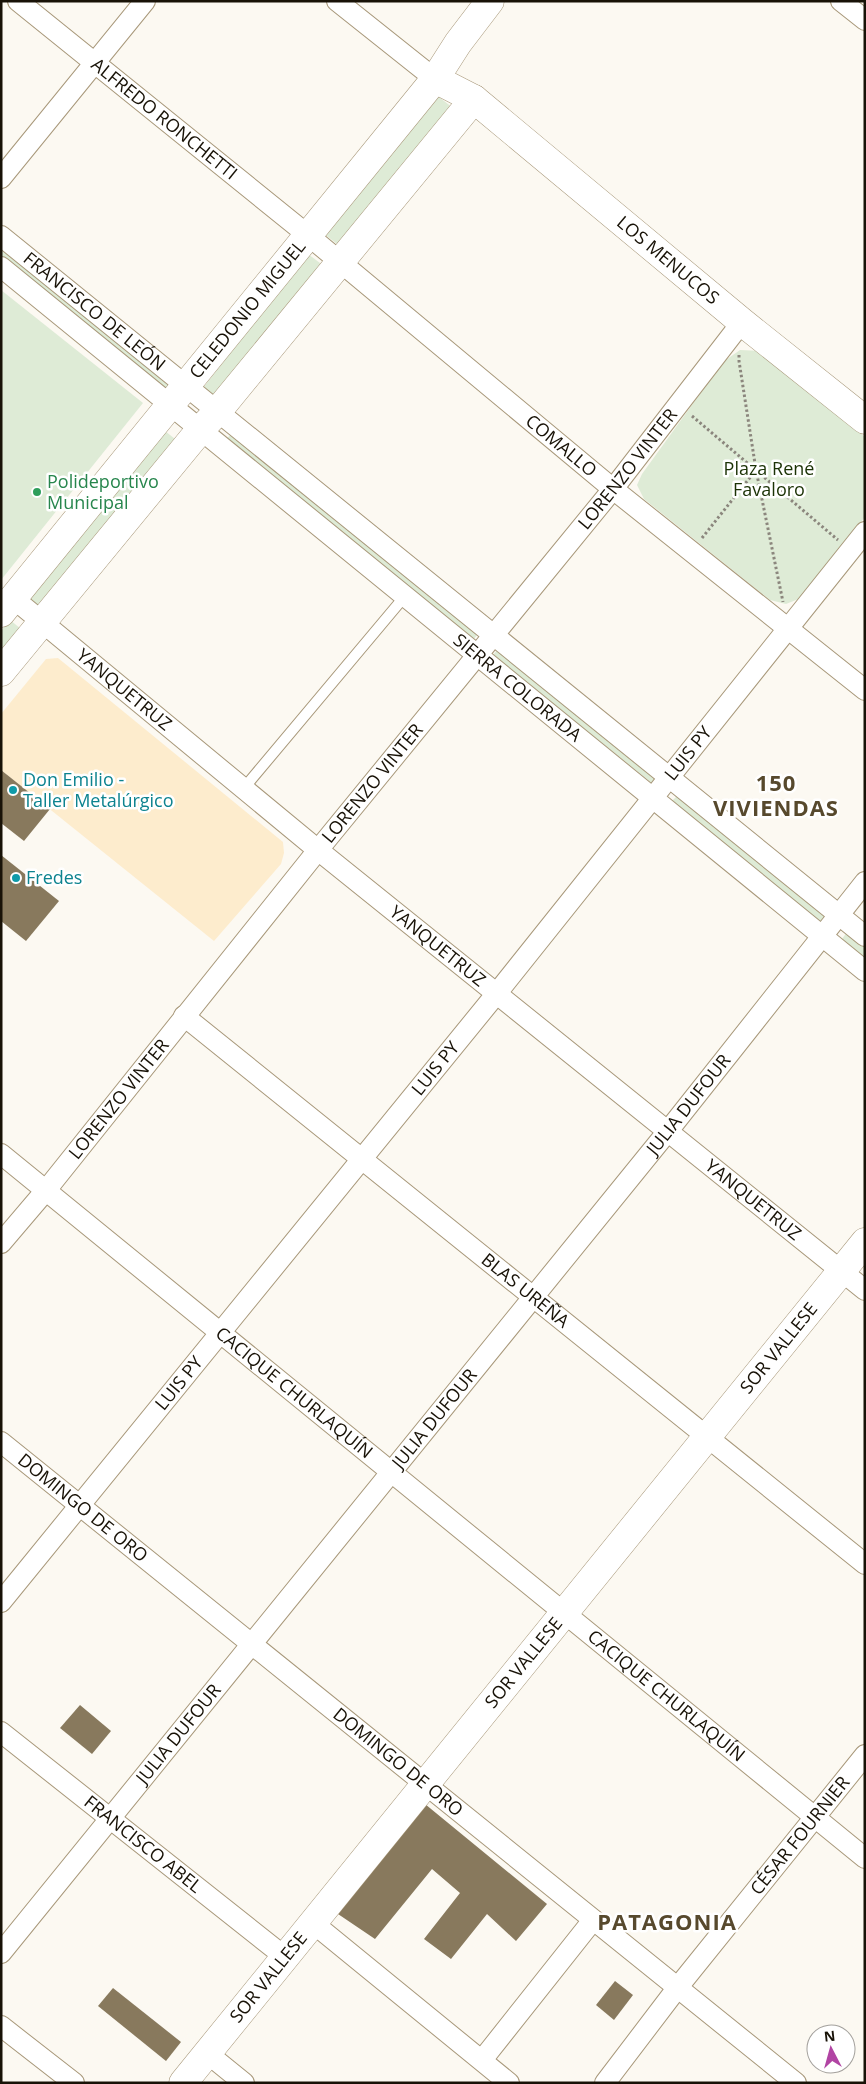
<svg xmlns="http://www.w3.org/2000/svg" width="866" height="2084" font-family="'Open Sans',sans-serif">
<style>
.built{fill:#fdeccd}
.green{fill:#deebd6}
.building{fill:#88795d}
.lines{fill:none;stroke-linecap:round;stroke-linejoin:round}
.lane-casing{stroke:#a8987a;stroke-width:12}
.street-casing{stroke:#a8987a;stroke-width:22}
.secondary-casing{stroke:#a8987a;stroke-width:29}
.path{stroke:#8b867d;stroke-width:3;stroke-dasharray:2.5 2.5;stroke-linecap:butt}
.lane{stroke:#fff;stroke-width:10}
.street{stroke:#fff;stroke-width:20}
.secondary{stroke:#fff;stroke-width:28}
.leisure-dot{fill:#2e9e5b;stroke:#fff;stroke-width:2}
.culture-dot{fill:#0f9aa8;stroke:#fff;stroke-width:2}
.labels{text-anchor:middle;stroke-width:5;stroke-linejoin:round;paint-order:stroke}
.street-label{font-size:18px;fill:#181207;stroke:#fff}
.park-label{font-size:18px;fill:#1b3205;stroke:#fff}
.leisure-label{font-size:18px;fill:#27864d;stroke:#fff;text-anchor:start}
.culture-label{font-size:18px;fill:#0d838f;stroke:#fff;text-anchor:start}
.district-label{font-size:22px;font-weight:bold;letter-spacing:1px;fill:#57492d;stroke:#fff}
</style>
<rect width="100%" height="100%" fill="#fcf9f2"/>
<polygon class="built" points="58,658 283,842 284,853 281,864 214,941 1,770 1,714 46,659"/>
<g class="green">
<polygon points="435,94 453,108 341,247 323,233"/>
<polygon points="1,245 173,385 167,392 1,257"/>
<polygon points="308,254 324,266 219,400 203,388"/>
<polygon points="1,290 143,403 1,580"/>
<polygon points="740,350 761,351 865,437 865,517 801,598 786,604 770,600 644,499 637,485 642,474 723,362"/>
<polygon points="165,431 180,443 43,613 28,601"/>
<polygon points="231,434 480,631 474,639 224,442"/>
<polygon points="10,620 26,633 1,663 1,631"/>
<polygon points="499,648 659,777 653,784 493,655"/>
<polygon points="678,795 826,917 821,924 672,801"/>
<polygon points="847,932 865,946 865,958 842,939"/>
</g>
<g class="building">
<polygon points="1,770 50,809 24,841 1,823"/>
<polygon points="1,855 59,901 26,941 1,921"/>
<polygon points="80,1705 111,1731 92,1754 60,1728"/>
<polygon points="425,1804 547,1904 516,1941 487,1914 451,1959 424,1939 460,1893 432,1869 375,1939 338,1914"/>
<polygon points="615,1981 633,1995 614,2020 596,2005"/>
<polygon points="113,1988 181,2042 166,2061 98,2006"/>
</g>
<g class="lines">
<defs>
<polyline id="lane" points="244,788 405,596"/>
<g id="street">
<path id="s1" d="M18,1l291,235 304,253 252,201"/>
<polyline points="337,1 435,79"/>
<polyline points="841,1 865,20"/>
<polyline points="1,178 145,1"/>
<path id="s2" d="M1,236l864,700"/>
<path id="s3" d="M1,267l864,704"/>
<path id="s4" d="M13,598l305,252 547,440"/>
<path id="s5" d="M184,1016l681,548"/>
<path id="s6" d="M1,1154l864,704"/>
<path id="s7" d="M1,1243l46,-54 271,-339 295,-361 129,-167"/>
<path id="s8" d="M1,1442l795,641"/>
<path id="s9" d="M1,1602l496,-609 368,-461"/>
<path id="s10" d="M1,1732l284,225"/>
<polyline points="313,1923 509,2083"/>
<path id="s11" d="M1,1953l667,-822 197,-249"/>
<polyline points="1,2026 74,2083"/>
<polyline points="207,2053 244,2083"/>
<polyline points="482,2060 593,1920"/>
<path id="s12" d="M605,2083l73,-96 187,-232"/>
</g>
<g id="secondary">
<path id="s13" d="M435,79l39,20 268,223 123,98"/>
<path id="s14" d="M1,613l434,-534 23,-36 32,-42"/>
<polyline points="1,672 200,430 217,412 474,99"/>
<path id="s15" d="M183,2083l682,-841"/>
</g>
</defs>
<use href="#lane" class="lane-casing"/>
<use href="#street" class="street-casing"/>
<use href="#secondary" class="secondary-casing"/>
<g class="path">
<polyline points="739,355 739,361 756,470 783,602"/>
<polyline points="692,416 838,540"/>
<polyline points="702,538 756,470"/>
</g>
<use href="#lane" class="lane"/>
<use href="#street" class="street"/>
<use href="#secondary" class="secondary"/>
</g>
<circle class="leisure-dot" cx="37" cy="492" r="5"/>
<g class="culture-dot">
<circle cx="13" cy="790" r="5"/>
<circle cx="16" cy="878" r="5"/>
</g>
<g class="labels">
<g class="street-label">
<text dy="6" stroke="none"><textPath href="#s1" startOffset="188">ALFREDO RONCHETTI</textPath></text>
<text dy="6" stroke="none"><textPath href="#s13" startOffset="296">LOS MENUCOS</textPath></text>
<text dy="6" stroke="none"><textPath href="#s14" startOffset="391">CELEDONIO MIGUEL</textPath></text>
<text dy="6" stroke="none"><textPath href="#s2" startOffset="120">FRANCISCO DE LEÓN</textPath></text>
<text dy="6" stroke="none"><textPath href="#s1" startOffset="702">COMALLO</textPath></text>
<text dy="6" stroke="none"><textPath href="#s7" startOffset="996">LORENZO VINTER</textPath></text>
<text dy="6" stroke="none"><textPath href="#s3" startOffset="666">SIERRA COLORADA</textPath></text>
<text dy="6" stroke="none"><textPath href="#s4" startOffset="144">YANQUETRUZ</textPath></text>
<text dy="6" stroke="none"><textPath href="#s9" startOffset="1092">LUIS PY</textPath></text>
<text dy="6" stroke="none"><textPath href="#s7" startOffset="591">LORENZO VINTER</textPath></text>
<text dy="6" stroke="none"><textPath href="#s4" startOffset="549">YANQUETRUZ</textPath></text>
<text dy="6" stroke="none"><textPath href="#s9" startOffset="688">LUIS PY</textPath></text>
<text dy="6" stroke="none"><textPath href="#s7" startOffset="186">LORENZO VINTER</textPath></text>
<text dy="6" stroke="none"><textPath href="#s11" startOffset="1092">JULIA DUFOUR</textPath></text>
<text dy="6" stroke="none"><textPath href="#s4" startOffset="954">YANQUETRUZ</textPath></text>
<text dy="6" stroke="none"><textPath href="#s5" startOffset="438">BLAS UREÑA</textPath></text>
<text dy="6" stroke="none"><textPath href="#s15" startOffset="946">SOR VALLESE</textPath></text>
<text dy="6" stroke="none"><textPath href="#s9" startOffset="282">LUIS PY</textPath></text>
<text dy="6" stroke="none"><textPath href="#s6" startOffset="378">CACIQUE CHURLAQUÍN</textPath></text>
<text dy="6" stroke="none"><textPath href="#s11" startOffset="688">JULIA DUFOUR</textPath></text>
<text dy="6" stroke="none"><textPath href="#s8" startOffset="105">DOMINGO DE ORO</textPath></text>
<text dy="6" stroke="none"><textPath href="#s15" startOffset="541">SOR VALLESE</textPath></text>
<text dy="6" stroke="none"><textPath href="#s6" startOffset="858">CACIQUE CHURLAQUÍN</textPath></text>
<text dy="6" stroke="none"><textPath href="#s11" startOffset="282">JULIA DUFOUR</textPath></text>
<text dy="6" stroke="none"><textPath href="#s8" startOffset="510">DOMINGO DE ORO</textPath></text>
<text dy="6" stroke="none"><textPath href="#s12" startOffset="315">CÉSAR FOURNIER</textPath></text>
<text dy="6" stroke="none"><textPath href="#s10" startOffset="181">FRANCISCO ABEL</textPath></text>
<text dy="6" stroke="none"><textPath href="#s15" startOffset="136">SOR VALLESE</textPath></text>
</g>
<g class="park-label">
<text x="769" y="475">Plaza René<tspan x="769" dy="21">Favaloro</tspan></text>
</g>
<g class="leisure-label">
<text x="47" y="488">Polideportivo<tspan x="47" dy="21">Municipal</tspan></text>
</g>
<g class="culture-label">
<text x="23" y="786">Don Emilio -<tspan x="23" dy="21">Taller Metalúrgico</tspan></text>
<text x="26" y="884">Fredes</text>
</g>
<g class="district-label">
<text x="776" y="791">150<tspan x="776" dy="25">VIVIENDAS</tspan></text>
<text x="667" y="1930">PATAGONIA</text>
</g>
</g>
<rect width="866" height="2084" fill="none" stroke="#181207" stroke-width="5"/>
<g transform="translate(831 2049) rotate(354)"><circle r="24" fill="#ffffff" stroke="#a3a09c"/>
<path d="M0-4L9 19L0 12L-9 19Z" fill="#b144a3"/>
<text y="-8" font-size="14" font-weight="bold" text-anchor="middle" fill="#181207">N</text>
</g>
</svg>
